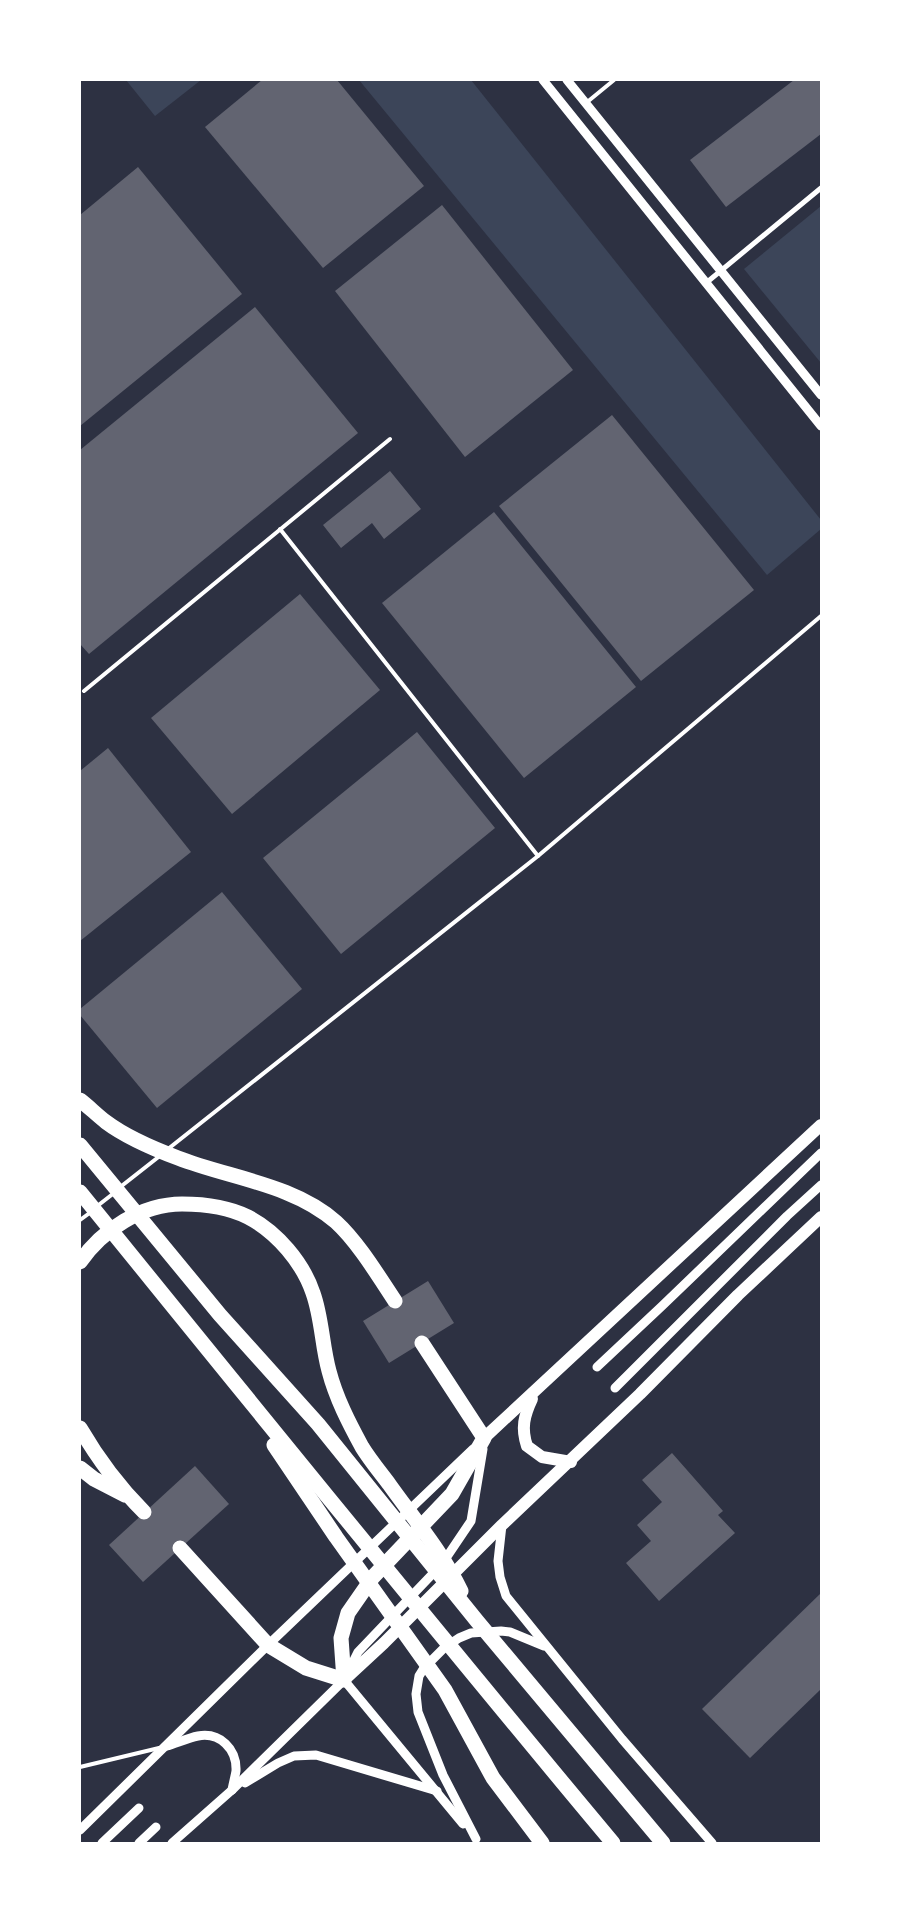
<svg xmlns="http://www.w3.org/2000/svg" width="901" height="1923" font-family="'Nunito Sans',sans-serif">
<style>
.green{fill:#3c4559}
.building{fill:#626471}
.lines{fill:none;stroke-linecap:round;stroke-linejoin:round}
.service{stroke:#fff;stroke-width:4}
.minor{stroke:#fff;stroke-width:5}
.tertiary{stroke:#fff;stroke-width:9}
.primary{stroke:#fff;stroke-width:12}
.motorway{stroke:#fff;stroke-width:15}
</style>
<rect width="100%" height="100%" fill="#2d3142"/>
<g class="green">
<polygon points="126,80 201,80 155,116"/>
<polygon points="359,80 471,80 821,520 821,529 767,575"/>
<polygon points="821,206 821,363 744,269"/>
</g>
<g class="building">
<polygon points="262,80 337,80 424,186 323,268 205,127"/>
<polygon points="794,80 821,80 821,134 726,207 690,160"/>
<polygon points="138,167 242,294 80,426 80,215"/>
<polygon points="442,205 573,370 465,457 335,291"/>
<polygon points="255,307 358,433 89,654 80,644 80,450"/>
<polygon points="612,415 754,590 641,681 499,506"/>
<polygon points="390,471 421,509 384,539 372,523 341,548 323,525"/>
<polygon points="494,512 636,687 524,778 382,603"/>
<polygon points="300,594 380,690 232,814 151,718"/>
<polygon points="417,732 495,828 341,954 263,858"/>
<polygon points="108,748 191,852 80,941 80,771"/>
<polygon points="222,892 302,989 157,1108 80,1015 80,1009"/>
<polygon points="428,1281 454,1323 389,1363 363,1321"/>
<polygon points="672,1453 723,1511 718,1515 735,1533 659,1601 626,1563 651,1541 637,1525 662,1502 642,1480"/>
<polygon points="195,1466 229,1504 143,1582 109,1545"/>
<polygon points="821,1593 821,1689 750,1758 702,1709"/>
</g>
<g class="lines">
<g class="service">
<polyline points="586,103 614,80"/>
<polyline points="280,529 538,856"/>
<polyline points="84,691 390,439"/>
<polyline points="168,1149 538,856 821,616"/>
<polyline points="119,1188 161,1155"/>
<polyline points="96,1207 114,1193"/>
<polyline points="80,1220 91,1212"/>
<polyline points="80,1767 159,1748"/>
</g>
<polyline class="minor" points="706,283 821,188"/>
<g class="tertiary">
<polyline points="543,80 821,426"/>
<polyline points="567,80 821,395"/>
<polyline points="597,1367 662,1306 821,1153"/>
<polyline points="615,1388 787,1216 821,1185"/>
<polyline points="502,1525 498,1561 500,1577 506,1596 622,1739 712,1843"/>
<polyline points="344,1680 463,1824"/>
<path d="M167,1746c10,-3 21,-8 31,-10 22,-4 39,13 38,35 -1,6 -3,13 -4,19"/>
<polyline points="245,1783 278,1763 294,1756 316,1755 437,1791"/>
<polyline points="80,1830 268,1645 473,1449"/>
<polyline points="476,1839 443,1775 418,1712 416,1694 419,1676 424,1668 444,1648 459,1638 471,1633 501,1631 510,1632 544,1646"/>
<polyline points="102,1843 139,1808"/>
<polyline points="139,1843 156,1827"/>
<polyline points="172,1843 232,1790 344,1680 358,1652 442,1564 471,1521 483,1449"/>
</g>
<g class="primary">
<path d="M532,1399c-8,17 -11,29 -5,47l15,11 29,5"/>
<polyline points="484,1438 821,1125"/>
<polyline points="344,1680 384,1643 502,1525 640,1394 738,1295 821,1217"/>
</g>
<g class="motorway">
<path d="M80,1100c9,7 17,15 26,22 20,15 48,27 72,36 51,20 115,26 158,64 22,20 43,55 59,79"/>
<polyline points="80,1145 220,1315 318,1424 477,1621 663,1843"/>
<path d="M80,1192c177,218 353,436 533,651"/>
<path d="M80,1262c22,-32 62,-58 102,-58 22,0 46,3 66,13 29,15 55,46 65,76 9,25 9,53 16,78 7,27 20,52 33,76 8,13 18,25 27,37 25,35 53,68 72,107"/>
<path d="M80,1428c18,31 39,59 64,84"/>
<polyline points="274,1445 336,1537 445,1690 493,1778 542,1843"/>
<polyline points="80,1468 94,1479 125,1495"/>
<polyline points="180,1548 268,1645 306,1668 344,1680 341,1638 348,1613 373,1577 452,1494 484,1438 422,1343"/>
</g>
</g>
<rect width="901" height="1923" fill="none" stroke="#ffffff" stroke-width="162"/>
</svg>
